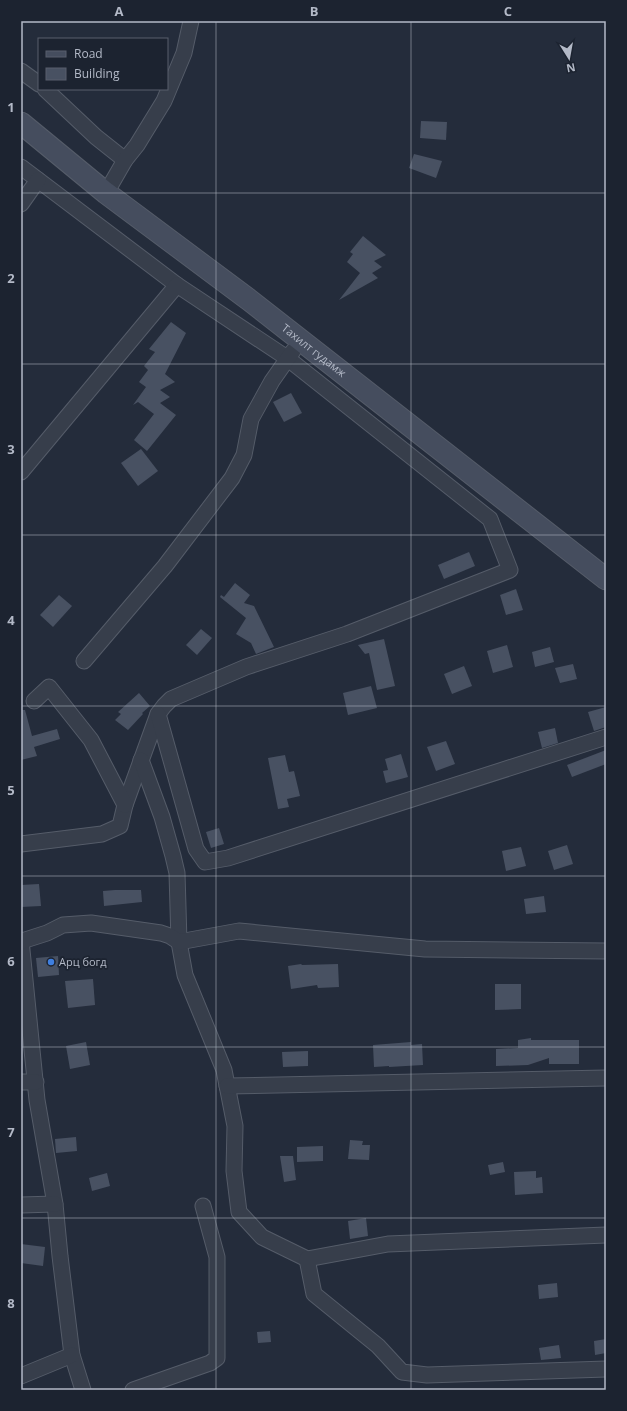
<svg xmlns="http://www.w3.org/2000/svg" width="627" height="1411" font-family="'Open Sans',sans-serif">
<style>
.building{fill:#485162}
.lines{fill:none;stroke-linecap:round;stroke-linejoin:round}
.street-casing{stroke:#555c69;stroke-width:17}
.secondary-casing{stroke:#555c69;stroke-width:23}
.street{stroke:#373e4b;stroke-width:15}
.secondary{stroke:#454d5e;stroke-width:21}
.grid{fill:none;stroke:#b3b9c7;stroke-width:1;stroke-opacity:0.55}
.shop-dot{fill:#3f7fe0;stroke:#1c2330;stroke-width:1.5}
.labels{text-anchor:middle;stroke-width:3.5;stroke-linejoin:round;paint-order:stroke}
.street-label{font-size:11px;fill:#b3b9c7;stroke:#1c2330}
.poi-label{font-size:11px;fill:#b3b9c7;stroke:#1c2330;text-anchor:start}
.neatline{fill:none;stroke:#b3b9c7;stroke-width:1.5}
.grid-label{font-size:13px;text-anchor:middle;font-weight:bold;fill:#b3b9c7}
</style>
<rect width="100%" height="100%" fill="#242c3b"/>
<g class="building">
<polygon points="421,121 447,122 446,140 420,138"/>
<polygon points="414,154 442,161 436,178 409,168"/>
<polygon points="363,236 386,255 374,261 382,267 372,273 378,278 339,300 360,273 347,262 353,254 350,252"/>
<polygon points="171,322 186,333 165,374 175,382 160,390 170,397 160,403 176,415 147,451 134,440 154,414 138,402 133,405 146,387 139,382 148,370 144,366 155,352 149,349"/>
<polygon points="291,393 302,413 284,422 273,402"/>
<polygon points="141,449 158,471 138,486 121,463"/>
<polygon points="469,552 475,566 444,579 438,565"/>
<polygon points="235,583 250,595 244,603 254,606 274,647 256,654 251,643 236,634 246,618 220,597 221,595 224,597"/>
<polygon points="516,589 523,610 506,615 500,595"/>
<polygon points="59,595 72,606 53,627 40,615"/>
<polygon points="201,629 212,638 197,655 186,645"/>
<polygon points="384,639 395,686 377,690 369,653 365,654 358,645"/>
<polygon points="507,645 513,667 493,673 487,651"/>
<polygon points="550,647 554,662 535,667 532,652"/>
<polygon points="573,664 577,679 560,683 555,668"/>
<polygon points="464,666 472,686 452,694 444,674"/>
<polygon points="371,686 377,708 348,715 343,693"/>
<polygon points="139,693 150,706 142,713 143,714 128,730 115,720 121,714 118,712"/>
<polygon points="606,707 606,727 594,731 588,712"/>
<polygon points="21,710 25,710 32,736 57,729 60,739 34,747 37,756 21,760"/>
<polygon points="555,728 558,743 542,748 538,732"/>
<polygon points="446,741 455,764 436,771 427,747"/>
<polygon points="606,750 606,764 572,777 567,765"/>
<polygon points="401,754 408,777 386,783 383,771 388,770 385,759"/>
<polygon points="285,755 289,772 294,771 300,796 287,799 289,807 278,809 268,758"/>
<polygon points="219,828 224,844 211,848 206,832"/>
<polygon points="567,845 573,864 554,870 548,851"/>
<polygon points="521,847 526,866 506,871 502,851"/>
<polygon points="39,884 41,906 21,907 21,885"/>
<polygon points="115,890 141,890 142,902 104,906 103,891"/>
<polygon points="544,896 546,912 526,914 524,899"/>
<polygon points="58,956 59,975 38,977 36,958"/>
<polygon points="301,964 302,965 338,964 339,987 318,988 317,985 291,989 288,966"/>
<polygon points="93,979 95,1005 68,1008 65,981"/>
<polygon points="495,984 521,984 521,1009 495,1010"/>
<polygon points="531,1038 531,1040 579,1040 579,1064 549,1064 549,1058 528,1065 496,1066 496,1049 518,1048 518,1040"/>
<polygon points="86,1042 90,1065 70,1069 66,1046"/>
<polygon points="411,1042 411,1045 422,1044 423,1065 389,1067 389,1066 374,1067 373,1045"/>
<polygon points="308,1051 308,1066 283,1067 282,1052"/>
<polygon points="76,1137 77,1151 56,1153 55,1139"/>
<polygon points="350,1140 363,1141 362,1145 370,1145 369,1160 348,1159"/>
<polygon points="323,1146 323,1161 297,1162 297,1147"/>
<polygon points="280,1156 293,1156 296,1180 284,1182"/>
<polygon points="503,1162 505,1172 490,1175 488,1165"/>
<polygon points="536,1171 536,1178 542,1177 543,1193 515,1195 514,1172"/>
<polygon points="107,1173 110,1186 92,1191 89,1178"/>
<polygon points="366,1218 368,1236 350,1239 348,1221"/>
<polygon points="21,1244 45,1247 43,1266 21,1263"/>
<polygon points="557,1283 558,1297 539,1299 538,1285"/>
<polygon points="270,1331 271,1342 258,1343 257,1332"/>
<polygon points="606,1339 606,1353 595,1355 594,1341"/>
<polygon points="559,1345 561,1358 541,1360 539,1348"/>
</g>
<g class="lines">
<defs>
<g id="street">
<polyline points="21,71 39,84"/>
<polyline points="45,89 96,137 125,160"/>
<polyline points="21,167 177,285"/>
<polyline points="106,193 125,160 137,145 164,101 184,53 191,21"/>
<polyline points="21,204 38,180"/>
<polyline points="21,472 177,285 287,358 490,519 510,570 347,634 246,667 171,699 164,706 158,714 125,805 120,826 102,834 21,844"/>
<polyline points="84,661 165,566 232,478 244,455 251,419 272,381 293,351"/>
<polyline points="34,701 49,687 91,740 125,805"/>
<polyline points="158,714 196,849 205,862 228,858 606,737"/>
<polyline points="141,760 162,817 173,856 177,873 179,942 185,975 224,1070 235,1126 234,1171 239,1212 262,1237 307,1259"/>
<polyline points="21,940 37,1100 55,1204 60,1256 72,1355 83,1390"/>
<polyline points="22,941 47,933 63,925 91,923 161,933 170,936 179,942 239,931 425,949 606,951"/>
<polyline points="21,1082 36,1082"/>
<polyline points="227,1086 606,1078"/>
<polyline points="21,1205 55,1204"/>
<polyline points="606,1235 388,1244 307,1259 314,1294 378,1346 402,1372 427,1375 606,1369"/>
<polyline points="21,1376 72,1355"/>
<polyline points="133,1390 210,1363 217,1358 217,1257 203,1206"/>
</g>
<g id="secondary">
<path id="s1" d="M21,123l85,70 142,106 358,280"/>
</g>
</defs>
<use href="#street" class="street-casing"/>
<use href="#secondary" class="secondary-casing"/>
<use href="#street" class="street"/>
<use href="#secondary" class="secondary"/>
</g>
<path class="grid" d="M216,21v1369M411,21v1369M21,193h585M21,364h585M21,535h585M21,706h585M21,876h585M21,1047h585M21,1218h585"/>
<circle class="shop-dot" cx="51" cy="962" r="4"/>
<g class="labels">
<g class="street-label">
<text dy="4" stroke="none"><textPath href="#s1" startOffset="371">Тахилт гудамж</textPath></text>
</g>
<g class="poi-label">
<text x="59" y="966">Арц богд</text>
</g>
</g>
<rect width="627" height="1411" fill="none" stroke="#1c2330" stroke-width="44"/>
<rect x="38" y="38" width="130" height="52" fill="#1c2330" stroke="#585f6c"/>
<rect x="46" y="51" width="20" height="6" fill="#454d5e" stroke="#585f6c"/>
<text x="74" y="58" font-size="12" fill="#b3b9c7">Road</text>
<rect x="46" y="68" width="20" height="12" fill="#485162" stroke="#585f6c"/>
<text x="74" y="78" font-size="12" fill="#b3b9c7">Building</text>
<g transform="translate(569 58) rotate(169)" stroke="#1c2330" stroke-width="3" paint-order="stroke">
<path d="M0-3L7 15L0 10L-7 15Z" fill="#b3b9c7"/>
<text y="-6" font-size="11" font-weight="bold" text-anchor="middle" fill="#b3b9c7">N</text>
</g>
<rect x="22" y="22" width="583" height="1367" class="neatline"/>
<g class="grid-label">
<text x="119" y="16">A</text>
<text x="314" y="16">B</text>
<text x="508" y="16">C</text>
<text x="11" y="112">1</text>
<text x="11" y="283">2</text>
<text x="11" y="454">3</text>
<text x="11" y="625">4</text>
<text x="11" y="795">5</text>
<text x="11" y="966">6</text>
<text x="11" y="1137">7</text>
<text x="11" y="1308">8</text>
</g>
</svg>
